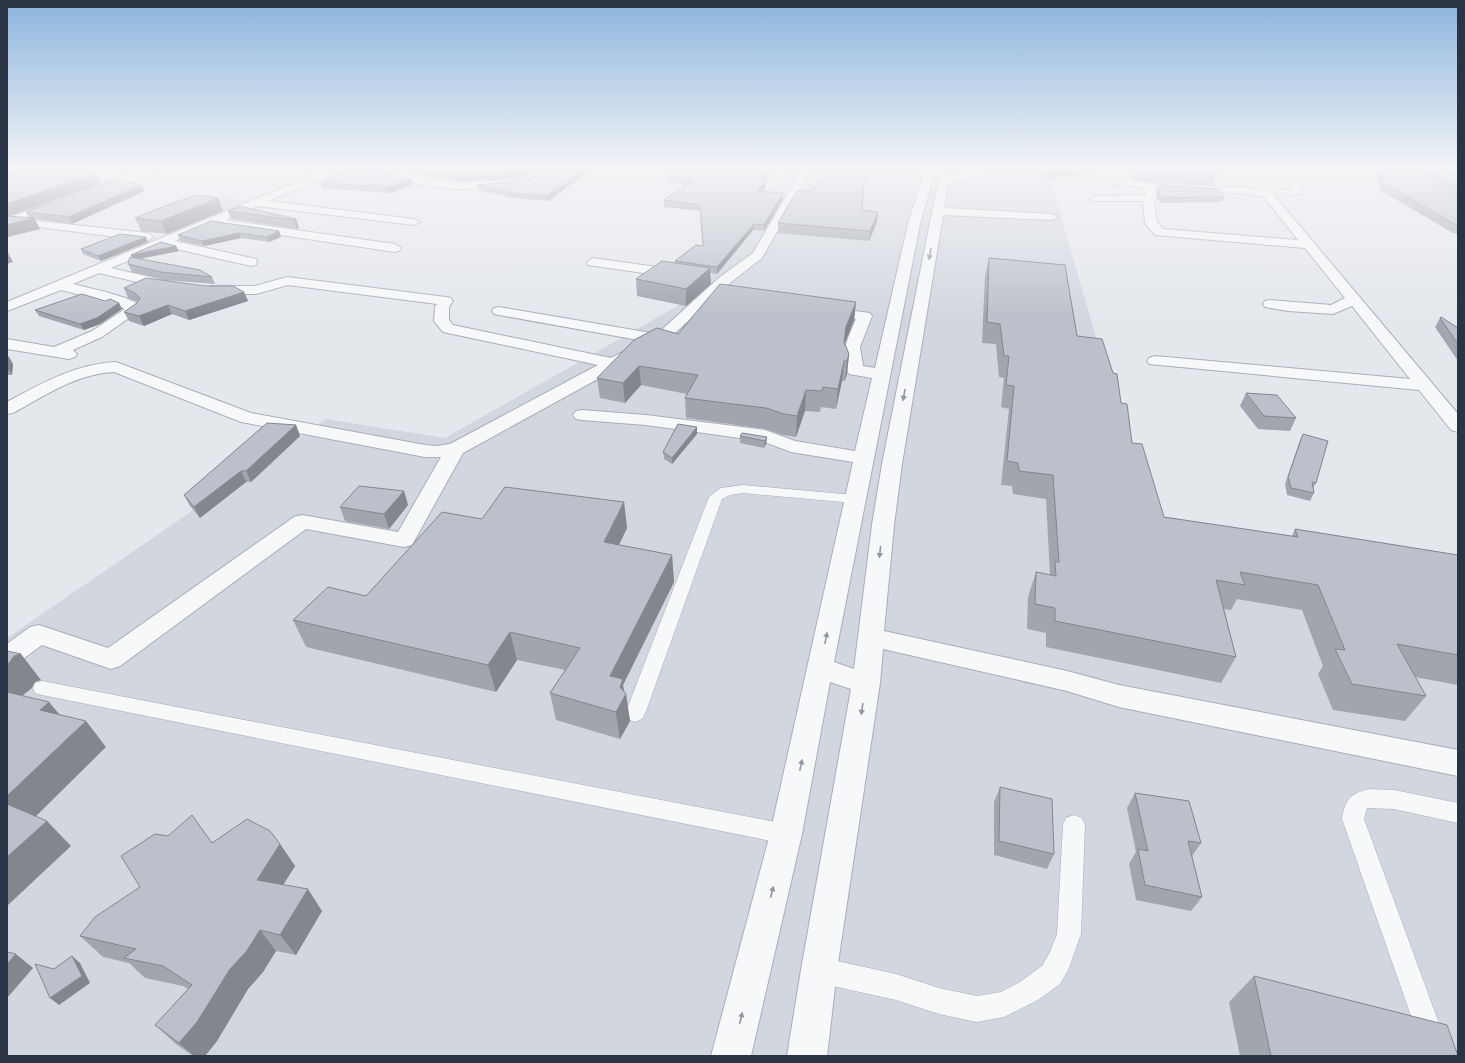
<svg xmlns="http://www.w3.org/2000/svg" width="1465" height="1063" font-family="'Varela Round',sans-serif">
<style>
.built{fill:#d2d6de}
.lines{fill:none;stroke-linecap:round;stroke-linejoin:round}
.lane-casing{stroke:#a9aeb7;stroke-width:1}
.street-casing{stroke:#a9aeb7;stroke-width:2}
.secondary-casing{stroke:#a9aeb7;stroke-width:2}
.lane{fill:#f7f8fa;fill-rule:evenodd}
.street{fill:#f7f8fa;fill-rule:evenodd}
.secondary{fill:#fff;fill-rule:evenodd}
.wall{fill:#a1a5ae}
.shaded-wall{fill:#83868d}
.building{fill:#bbc0ca;stroke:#83868d}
.oneway{fill:#9196a0}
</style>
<rect width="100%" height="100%" fill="#e4e7ec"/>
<g class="built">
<polygon points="789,169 1047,169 1157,546 1458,582 1458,1056 7,1056 7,638 326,419 445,438 697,295"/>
<polygon points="196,194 249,201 198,220 144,212"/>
</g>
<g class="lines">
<defs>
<g id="lane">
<polygon points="1275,169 1282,169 1303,190 1303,194 1261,193 1261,189 1264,189 1294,190"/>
<polygon points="743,485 854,495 859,496 861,499 859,502 854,503 743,493 730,495 722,499 645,714 642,719 635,722 628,719 625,714 709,497 721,488"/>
<polygon points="42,681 786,824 794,827 797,834 794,841 786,844 42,695 35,693 33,688 35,683"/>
<path d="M1370,789l24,1 64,13v20l-64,-14 -27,-1 -3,11 87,237h-26l-83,-237c3,-20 9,-26 28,-30z"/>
<polygon points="1074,815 1082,818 1085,825 1081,934 1069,968 1060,984 1038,1000 1004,1017 977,1022 939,1014 896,1000 819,983 810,979 806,970 810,961 819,957 896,974 939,988 977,996 1001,992 1020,982 1042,966 1050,952 1057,934 1063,825 1066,818"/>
</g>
<g id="street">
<polygon points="79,169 95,169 93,171 72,177 67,174"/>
<path d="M134,169h22l1,1c-5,5 -18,4 -23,-1z"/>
<path d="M328,169h14l-73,32 145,18 6,3 -6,3 -157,-19 -31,14 169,24 6,4 -2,3 -4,1 -182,-27 -38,16 81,18 1,3 -1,3 -5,1 -88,-20 -52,22 65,15 2,3 -2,3 -5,1 -72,-17 -26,11c15,4 62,13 70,24l-41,29 -29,13 4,4 -2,3 -6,2 -62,-10v-10l47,8 38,-16 33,-22 -12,-6 -52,-13 -54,21v-9z"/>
<path d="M366,169h18l73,14 64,-4 23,-10h13c-15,18 -77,21 -100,20 -27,-1 -62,-11 -89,-18z"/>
<path d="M802,169h10l-50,89 -32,25 -65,59 -202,111 -51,92 -8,2 -98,-18 -186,137 -9,3 -69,-24 -26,19 -9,3v-23l23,-17 9,-2 69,23 186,-131 8,-2 96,17 43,-75h-16l-184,-35 -127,-50c-38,2 -68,23 -101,41l-6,1v-12c35,-19 68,-38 109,-40l135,51 174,32 12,1 13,-2 148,-79 -155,-33 -9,-11 1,-14 2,-3 -149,-19 -32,9h-45l-5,-1 -2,-3 2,-3 5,-1h44l32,-9 159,20 5,1 2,3 -4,6v13l4,5 158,33 33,-17 -145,-26 -5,-1 -2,-3 2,-3 5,-1 158,27 63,-57 33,-24z"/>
<path d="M940,169h15l-2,2 -20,7 -13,46 -86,438 20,7 18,-144 10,-61 56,-282c10,-11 44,-13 59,-13l-2,2 -47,13 -4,24 108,6 6,3 -6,3 -109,-5 -41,249 -8,61 -10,106 183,40 52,14 339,65v26l-339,-69 -52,-16 -184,-42 -3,34 -43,287 -10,86h-40l14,-86 50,-281 -21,-7 -28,152 -51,222h-40l59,-222 83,-372 -62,-10 -29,-11 -116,-16 -64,-5 -6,-1 -3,-4 3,-4 6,-1 64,5 119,15 30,11 60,10 17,-73 -23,-4c-12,-17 0,-38 7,-55l-36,-5 -2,-3 2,-3 5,-1 45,6 2,3 -12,31 3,19 12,2 33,-144 15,-48 1,-2z"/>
<path d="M1113,178l36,5 99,5 24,5 186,221v18l-7,-2 -32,-40 -270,-26 -2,-3 2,-3 6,-2 255,23 -58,-73 -19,8 -45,-3 -23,-4 -2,-3 2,-3 5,-1 61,5 14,-7 -40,-50 -150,-13 -10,-12 -2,-22h-51l-1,-2 1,-2 4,-1 50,-1 -2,-7 -35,-5 -1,-2 1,-2zM1155,188l93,6 16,3 34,43 -135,-11 -6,-7 -3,-21 3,-3z"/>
<polygon points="11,218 148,233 154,237 148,241 7,223 7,219"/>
<polygon points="593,258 678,270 683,271 685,274 683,277 678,278 588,265 587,262"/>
</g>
<g id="secondary">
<polygon points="146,169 161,169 159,171 97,193 93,194 88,191 89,189"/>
<polygon points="55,202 59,203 61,205 59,207 7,225 7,218"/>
</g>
</defs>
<use href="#lane" class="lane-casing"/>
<use href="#street" class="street-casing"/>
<use href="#secondary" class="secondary-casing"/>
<use href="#lane" class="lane"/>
<use href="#street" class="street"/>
<use href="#secondary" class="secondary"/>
</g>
<g class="wall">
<polygon points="343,169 372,169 413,184 390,193 322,188 321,183 347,170"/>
<polygon points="392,169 540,169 521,178 457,181"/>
<polygon points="552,169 592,169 548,201 513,198 478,190 477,185 509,182 538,176 550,171"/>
<polygon points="677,169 761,169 760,170 769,176 766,181 766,187 762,192 783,193 783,199 764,231 753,230 717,274 710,273 711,284 686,306 637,296 636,279 675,263 675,261 703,246 700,211 664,207 664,200 686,185 667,182 666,176"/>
<polygon points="1023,169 1092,169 1091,173 1045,179"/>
<polygon points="1133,169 1216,169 1218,172 1213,185 1149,182 1130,179"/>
<polygon points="1376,169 1410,169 1458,198 1458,234 1453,233 1380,190"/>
<polygon points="1414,169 1447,169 1450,175 1458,175 1458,197"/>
<polygon points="7,174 96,174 101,184 8,216 29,218 26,212 145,191 72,224 35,219 40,229 7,237"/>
<polygon points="1158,185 1224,197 1222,202 1162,203 1157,200 1157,190"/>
<polygon points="218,198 223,211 167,234 141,231 135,218"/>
<polygon points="862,210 878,212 877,222 869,241 778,233 778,223"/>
<polygon points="228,211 296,219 299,228 297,229 231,219"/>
<polygon points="279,231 281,237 269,242 241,238 204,246 180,241 178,235"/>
<polygon points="148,242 101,261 83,254 81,249"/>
<polygon points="176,246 179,251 140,259 212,277 215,284 164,280 132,272 128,264 132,257 131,255"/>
<polygon points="989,258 1077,336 1121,403 1132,443 1164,517 1292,536 1295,529 1458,555 1458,685 1415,677 1426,696 1405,721 1333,710 1318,674 1323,666 1302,610 1237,599 1231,610 1224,609 1236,657 1221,683 1046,647 1046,633 1027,629 1028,597 1036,572 1050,575 1046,499 1013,494 1012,486 1001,485 1009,409 1001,407 1004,378 999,377 996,344 982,343 985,276"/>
<polygon points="124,288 244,292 248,301 189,320 172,314 144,326 129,321 124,312 138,302 128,298"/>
<polygon points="105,301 119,303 122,309 100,324 84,330 39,316 35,310"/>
<polygon points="856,302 854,320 845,343 849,354 847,374 845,381 842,381 836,409 821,407 820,412 805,411 796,437 783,435 765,429 686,418 685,398 687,394 641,385 625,403 600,398 597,378 678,334"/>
<polygon points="1440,318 1458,328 1458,361 1435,327"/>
<polygon points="7,357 13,364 12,375 7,375"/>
<polygon points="1246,393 1296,418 1290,431 1258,429 1240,406"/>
<polygon points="296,425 300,436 251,482 246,482 200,518 190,506 184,495"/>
<polygon points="697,434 672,464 664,459 663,452"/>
<polygon points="1303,434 1316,483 1313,488 1314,493 1310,501 1287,495 1285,484 1300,440"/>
<polygon points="740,436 767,437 766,444 764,448 740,443"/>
<polygon points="404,491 408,505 389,529 345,521 340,507"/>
<polygon points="624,502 627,528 619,545 672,555 674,582 623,685 624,692 626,694 630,721 620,739 556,720 550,693 565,670 517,660 496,692 306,647 293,620 366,596 482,519"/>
<polygon points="1000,787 1054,854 1047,869 994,855 994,802"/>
<polygon points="1135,793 1201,843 1192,856 1202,897 1191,911 1136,900 1129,864 1136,852 1127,808"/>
<polygon points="168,836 213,842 280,844 295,866 283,885 322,911 296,955 276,951 263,972 248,989 217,1041 205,1056 193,1056 176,1044 155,1025 188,989 183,986 145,978 129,963 103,957 80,936 140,887"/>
<polygon points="1254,976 1458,1056 1240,1056 1229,1002"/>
</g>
<g class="shaded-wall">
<polygon points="528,169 540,169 521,178 457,181 456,176"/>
<polygon points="585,169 592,169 548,201 547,196"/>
<polygon points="1047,169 1092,169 1091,173 1045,179"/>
<polygon points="769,171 769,176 760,186 761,180"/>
<polygon points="96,174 101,184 7,217 7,204"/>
<polygon points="412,179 413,184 390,193 389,187"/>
<polygon points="766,181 766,187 757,198 757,191"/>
<polygon points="142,185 145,191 72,224 69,217"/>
<polygon points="783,193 783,199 764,231 764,225"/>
<polygon points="218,198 223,211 167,234 161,221"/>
<polygon points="878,212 877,222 869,241 870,231"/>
<polygon points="34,218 40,229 7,237 7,225"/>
<polygon points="296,219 299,228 297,229 294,220"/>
<polygon points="754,224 753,230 717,274 717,267"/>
<polygon points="279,231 281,237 269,242 267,237"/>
<polygon points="239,233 241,238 204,246 202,241"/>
<polygon points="146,237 148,242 101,261 98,256"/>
<polygon points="176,246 179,251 133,260 131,255"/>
<polygon points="7,251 13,262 7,264"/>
<polygon points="710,268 711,284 686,306 686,289"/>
<polygon points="244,292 248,301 189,320 185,311"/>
<polygon points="856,302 854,320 844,346 846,327"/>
<polygon points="119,303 122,309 100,324 84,330 80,324"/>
<polygon points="168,305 172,314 144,326 139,316"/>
<polygon points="849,354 847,374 845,381 847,361"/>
<polygon points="9,357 13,364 12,375 8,369"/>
<polygon points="844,361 842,381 836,409 838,389"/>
<polygon points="639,366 641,385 625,403 623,383"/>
<polygon points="806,390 805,411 796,437 797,416"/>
<polygon points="296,425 300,436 251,482 246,471"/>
<polygon points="697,427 697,434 672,464 672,458"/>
<polygon points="767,437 766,444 764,448 765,441"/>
<polygon points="241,471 246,482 200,518 194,507"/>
<polygon points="404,491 408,505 389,529 384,514"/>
<polygon points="624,502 627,528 607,569 604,542"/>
<polygon points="672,555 674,582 623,685 625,696 626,694 630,721 620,739 610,676"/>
<polygon points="510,632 517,660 496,692 488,665"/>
<polygon points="21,654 41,680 35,682 32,688 7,708 7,665 14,656"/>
<polygon points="49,702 70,727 40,710"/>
<polygon points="86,721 106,747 26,826 7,807 7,796"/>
<polygon points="47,821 71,846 7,906 7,857"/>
<polygon points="280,844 295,866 273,901 257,880"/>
<polygon points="308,889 322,911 296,955 280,935"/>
<polygon points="260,930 276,951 263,972 248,989 217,1041 205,1056 194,1056 179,1043 230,969"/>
<polygon points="16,954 33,968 7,998 7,964"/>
<polygon points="72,956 80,963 90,983 59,1005 50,998"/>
</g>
<g class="building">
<polygon points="25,169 68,169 96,174 7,204 7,174"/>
<polygon points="348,169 372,169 412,179 389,187 321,183"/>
<polygon points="417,169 528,169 520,172 456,176"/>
<polygon points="552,169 585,169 547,196 512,193 477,185 509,182 538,176 550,171"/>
<polygon points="677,169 754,169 769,171 761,180 766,181 757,191 783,193 764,225 754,224 717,267 675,261 696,245 703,246 700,205 664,200 692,181 666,176"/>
<polygon points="832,169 865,169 862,210 878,212 870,231 778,223 797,191 810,191"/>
<polygon points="1162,169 1216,169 1218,172"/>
<polygon points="1381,169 1410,169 1458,198 1458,226 1383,183"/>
<polygon points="1427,169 1447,169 1450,175 1458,175 1458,188"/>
<polygon points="116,180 142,185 69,217 26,212"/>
<polygon points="1158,185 1219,189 1224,197 1163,198 1159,195"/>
<polygon points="197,195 218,198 161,221 135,218 174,203"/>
<polygon points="239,206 296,219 294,220 228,211"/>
<polygon points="7,216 34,218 7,225"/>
<polygon points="211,221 279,231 267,237 239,233 202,241 178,235"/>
<polygon points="120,234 146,237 98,256 81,249"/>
<polygon points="161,242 176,246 131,255"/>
<polygon points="130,257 200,270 212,277 161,272 128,264"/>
<polygon points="989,258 1065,265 1077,336 1102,339 1113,373 1117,374 1121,403 1127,404 1132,443 1142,444 1164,517 1298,537 1295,529 1458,555 1458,655 1397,644 1426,696 1352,684 1335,649 1345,650 1318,585 1240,572 1245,585 1216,580 1236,657 1055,621 1055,608 1035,604 1036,572 1056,576 1055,562 1059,562 1053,475 1019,471 1018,463 1007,461 1014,386 1006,385 1009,356 1004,356 1000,324 987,322"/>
<polygon points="662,261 710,268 686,289 636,279"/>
<polygon points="146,278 205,286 233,286 244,292 185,311 168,305 139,316 124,312 137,303 140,298 135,293 124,288"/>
<polygon points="720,284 856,302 846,327 844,342 849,354 847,361 844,361 838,389 823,387 822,391 806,390 797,416 784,414 766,408 685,398 698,375 639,366 623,383 597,378 634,340 657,328 678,334"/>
<polygon points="82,294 105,301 110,299 119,303 97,318 80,324 35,310"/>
<polygon points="1441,317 1458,328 1458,344 1440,318"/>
<polygon points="7,357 9,357 8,369 7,369"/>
<polygon points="1246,393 1277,395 1296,418 1264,416"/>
<polygon points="267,423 296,425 246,471 241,471 194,507 184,495"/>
<polygon points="678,424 697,427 672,458 663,452"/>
<polygon points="742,433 767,437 765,441 740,436"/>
<polygon points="1303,434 1328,441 1316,483 1312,482 1314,493 1291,488 1288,477"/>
<polygon points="359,486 404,491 384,514 340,507"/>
<polygon points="505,487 624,502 604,542 672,555 610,676 623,679 620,687 626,694 616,712 550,693 580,648 510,632 488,665 293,620 328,587 366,596 442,512 482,519"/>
<polygon points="7,651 21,654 14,656 10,662 7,665"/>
<polygon points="7,692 49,702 40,710 86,721 7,796"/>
<polygon points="1000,787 1052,799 1054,854 999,841"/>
<polygon points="1135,793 1189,801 1201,843 1188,841 1202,897 1145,885 1138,849 1148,851"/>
<polygon points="7,804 47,821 7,857"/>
<polygon points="192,815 212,843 247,819 270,831 280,844 257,880 308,889 280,935 260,930 246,952 230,969 197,1022 179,1043 155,1025 192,985 163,966 124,958 136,949 80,936 95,917 140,887 121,856 155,834 168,836"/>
<polygon points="7,952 16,954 7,964"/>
<polygon points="72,956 82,976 50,998 35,964 54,969"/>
<polygon points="1254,976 1447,1025 1458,1056 1271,1056"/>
</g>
<defs><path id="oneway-solid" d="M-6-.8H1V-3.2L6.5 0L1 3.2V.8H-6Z"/></defs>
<g class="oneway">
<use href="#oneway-solid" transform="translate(930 254) rotate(101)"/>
<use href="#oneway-solid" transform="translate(904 395) rotate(100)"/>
<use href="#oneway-solid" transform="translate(880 552) rotate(96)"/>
<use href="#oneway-solid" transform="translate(826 638) rotate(-79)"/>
<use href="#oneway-solid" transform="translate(862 709) rotate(99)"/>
<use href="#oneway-solid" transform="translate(801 765) rotate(-78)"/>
<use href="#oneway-solid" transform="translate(772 892) rotate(-76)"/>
<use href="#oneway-solid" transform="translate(741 1018) rotate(-76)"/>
</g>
<linearGradient id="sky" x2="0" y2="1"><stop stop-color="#8bb4dd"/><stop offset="0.53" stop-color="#f3f4f6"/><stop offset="1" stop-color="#f3f4f6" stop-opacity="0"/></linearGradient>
<rect width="1465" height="318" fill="url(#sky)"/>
<rect width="1465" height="1063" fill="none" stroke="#2b3445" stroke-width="16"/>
</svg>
